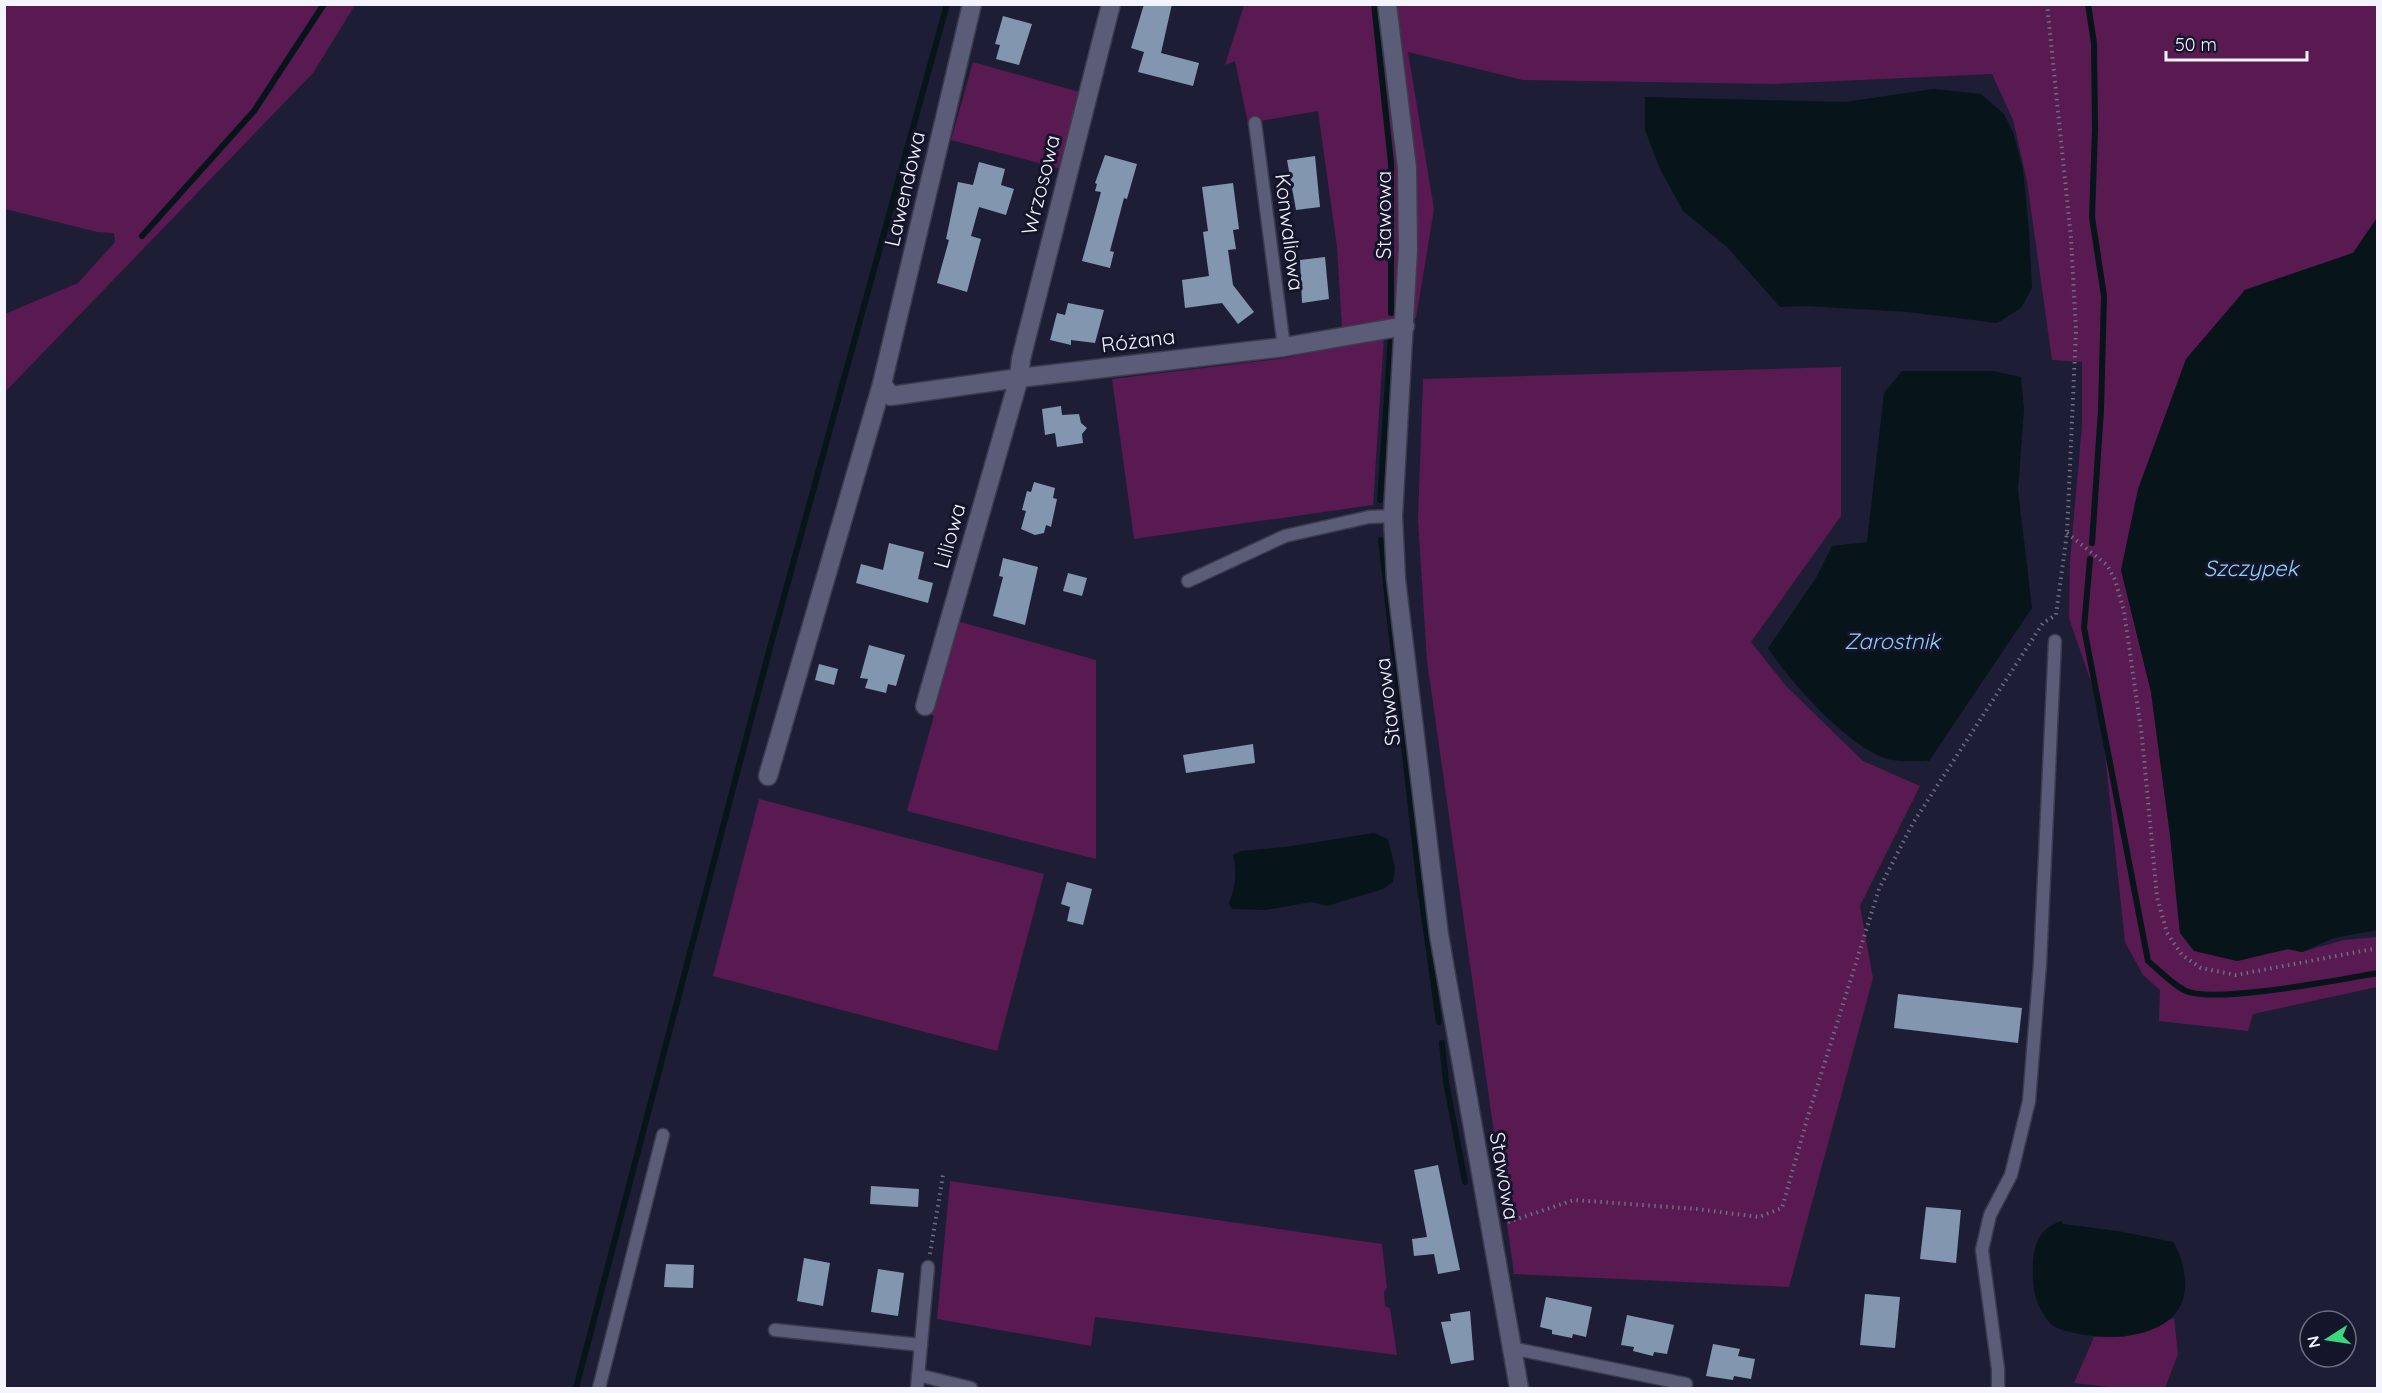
<svg xmlns="http://www.w3.org/2000/svg" width="2382" height="1393" font-family="Quicksand,sans-serif">
<style>
.green{fill:#581a51}
.water{fill:#07141a}
.lines{fill:none;stroke-linecap:round;stroke-linejoin:round}
.stream{stroke:#07141a;stroke-width:6}
.building{fill:#8296b0}
.lane-casing{stroke:#3c3b4e;stroke-width:15}
.street-casing{stroke:#3c3b4e;stroke-width:21}
.path{stroke:#6d6e80;stroke-width:4;stroke-dasharray:1.5 4.5;stroke-linecap:butt}
.lane{stroke:#5a5c78;stroke-width:12}
.street{stroke:#5a5c78;stroke-width:18}
.labels{text-anchor:middle;stroke-width:6;stroke-linejoin:round;paint-order:stroke}
.street-label{font-size:21px;fill:#f3f4fe;stroke:#14142b}
.water-label{font-size:22px;font-style:italic;fill:#8ad2f5;stroke:#14142b}
</style>
<rect width="100%" height="100%" fill="#1d1e35"/>
<g class="green">
<polygon points="5,4 355,5 313,73 5,392 5,314 78,283 115,242 114,233 97,232 5,209"/>
<polygon points="1244,5 2377,5 2377,218 2353,253 2244,290 2121,570 2151,692 2170,835 2180,933 2237,961 2288,949 2302,952 2344,940 2377,937 2377,987 2253,1014 2248,1031 2159,1021 2160,990 2143,975 2125,942 2100,708 2069,618 2070,561 2082,425 2082,362 2052,360 2027,181 2013,120 1992,74 1772,84 1523,80 1408,52 1434,209 1416,318 1342,328 1337,247 1318,111 1248,123 1235,61 1225,65"/>
<polygon points="973,62 1083,93 1062,169 951,140"/>
<polygon points="1384,336 1373,505 1134,539 1112,379 1286,358"/>
<polygon points="1841,367 1841,516 1751,642 1786,686 1863,761 1920,786 1860,906 1873,978 1789,1287 1514,1274 1427,661 1418,520 1423,379"/>
<polygon points="957,621 1096,660 1096,859 907,811 934,716 930,714"/>
<polygon points="759,799 1044,874 997,1051 713,976"/>
<polygon points="950,1181 1382,1244 1387,1288 1384,1292 1385,1306 1390,1308 1397,1355 1095,1317 1091,1346 937,1319"/>
<polygon points="2174,1318 2178,1354 2165,1388 2117,1388 2074,1383 2094,1337 2124,1337"/>
</g>
<g class="water">
<polygon points="1933,89 1981,94 2004,114 2013,132 2023,170 2029,230 2032,288 2021,308 1997,323 1908,312 1805,306 1780,307 1727,247 1683,211 1660,169 1645,130 1645,97 1845,102"/>
<polygon points="2377,218 2377,930 2334,938 2302,952 2288,949 2237,961 2194,951 2180,933 2170,835 2151,692 2121,570 2138,489 2186,359 2245,290 2353,253"/>
<path d="M1902,371h91l28,6 3,33 -6,80 14,118 -103,153c-11,0 -25,1 -37,-1 -39,-7 -103,-79 -124,-112l48,-70 16,-32 35,-4 17,-149z"/>
<path d="M1374,833l14,6 7,28 -2,15 -10,7 -56,17 -16,-4 -46,8 -33,-1 -3,-6c7,-17 8,-30 4,-48l8,-4 44,-4z"/>
<path d="M2061,1221l2,3 55,7 55,11c8,13 11,24 12,39 3,54 -65,61 -105,53 -10,-2 -23,-4 -30,-11 -16,-18 -18,-37 -17,-60 2,-23 7,-34 28,-42z"/>
</g>
<g class="lines">
<g class="stream">
<polyline points="1374,4 1391,163 1391,313"/>
<polyline points="2088,4 2094,43 2095,130 2092,217 2104,296 2101,410 2092,543"/>
<polyline points="142,236 254,111 324,4"/>
<polyline points="1380,500 1391,336"/>
<polyline points="1381,540 1419,880 1439,1022"/>
<path d="M2090,559l-6,69 64,333c11,9 23,22 36,29 26,15 159,-11 194,-17"/>
<polyline points="1442,1043 1446,1082 1465,1182"/>
<polyline points="576,1388 769,651 947,4"/>
</g>
</g>
<g class="building">
<polygon points="1144,4 1172,4 1161,53 1199,63 1193,86 1138,72 1144,52 1131,48"/>
<polygon points="1003,16 1032,24 1019,65 996,59 1000,45 995,44"/>
<polygon points="1105,155 1137,164 1127,199 1124,198 1110,251 1114,252 1110,268 1082,261 1101,192 1095,191 1097,184 1095,183"/>
<polygon points="1315,156 1320,207 1296,210 1287,160"/>
<polygon points="979,162 1005,169 1001,185 1014,189 1006,215 979,207 971,236 981,239 967,292 937,283 949,240 946,239 958,182 973,185"/>
<polygon points="1233,183 1239,229 1233,230 1236,249 1228,250 1233,285 1254,312 1238,324 1222,303 1185,308 1182,280 1209,276 1203,232 1208,231 1202,187"/>
<polygon points="1325,257 1329,299 1302,303 1300,260"/>
<polygon points="1068,303 1104,310 1095,343 1071,340 1071,345 1050,340 1057,313 1065,315"/>
<polygon points="1061,406 1062,415 1079,414 1081,423 1087,428 1082,434 1083,443 1057,447 1055,433 1045,435 1042,409"/>
<polygon points="1034,482 1055,488 1053,498 1057,499 1051,527 1046,525 1044,533 1035,535 1021,529 1026,511 1022,510 1027,491 1031,492"/>
<polygon points="889,543 924,552 918,579 933,583 928,603 856,583 861,564 883,570"/>
<polygon points="1003,558 1038,567 1025,625 993,616 1003,577 999,576"/>
<polygon points="1068,573 1087,578 1082,596 1063,591"/>
<polygon points="869,645 905,655 896,686 888,684 886,693 865,688 868,679 860,678"/>
<polygon points="819,664 838,669 834,685 815,680"/>
<polygon points="1253,744 1255,763 1186,773 1183,755"/>
<polygon points="1067,882 1092,889 1083,925 1067,921 1070,907 1061,904"/>
<polygon points="1898,994 2022,1008 2018,1043 1894,1028"/>
<polygon points="1438,1165 1460,1270 1438,1274 1434,1254 1414,1256 1412,1239 1427,1237 1414,1170"/>
<polygon points="871,1186 919,1189 918,1207 870,1204"/>
<polygon points="1926,1207 1961,1210 1956,1263 1920,1259"/>
<polygon points="804,1258 830,1263 823,1306 797,1301"/>
<polygon points="666,1264 694,1265 693,1288 664,1287"/>
<polygon points="878,1269 904,1273 898,1316 871,1312"/>
<polygon points="1865,1294 1900,1297 1895,1348 1860,1345"/>
<polygon points="1546,1297 1592,1307 1586,1337 1573,1334 1572,1338 1552,1334 1552,1330 1540,1327"/>
<polygon points="1470,1311 1474,1360 1451,1364 1441,1322 1451,1321 1450,1314"/>
<polygon points="1627,1315 1674,1325 1667,1354 1654,1352 1653,1356 1633,1351 1634,1347 1621,1345"/>
<polygon points="1713,1344 1740,1349 1738,1356 1755,1359 1751,1379 1734,1376 1733,1380 1706,1376"/>
</g>
<g class="lines">
<defs>
<g id="lane">
<polyline points="1255,123 1284,347"/>
<polyline points="1188,581 1285,536 1369,517 1393,516"/>
<polyline points="775,1330 921,1345"/>
<polyline points="1511,1348 1686,1384"/>
<polyline points="918,1375 971,1388"/>
<polyline points="599,1388 663,1135"/>
<polyline points="917,1388 928,1267"/>
<polyline points="1998,1388 1998,1369 1982,1250 1990,1215 2011,1175 2029,1101 2040,964 2055,641"/>
</g>
<g id="street">
<polyline points="1387,4 1407,168 1408,249 1393,516 1396,579 1439,935 1519,1388"/>
<polyline points="882,384 891,396 1019,378 1284,347 1405,326"/>
<polyline points="925,706 1019,378 1021,359 1111,4"/>
<polyline points="768,776 882,384 972,4"/>
</g>
</defs>
<use href="#lane" class="lane-casing"/>
<use href="#street" class="street-casing"/>
<g class="path">
<polyline points="2067,533 2107,565 2115,580 2124,611 2142,737 2157,897 2167,933 2182,955 2201,968 2236,975 2378,948"/>
<polyline points="1508,1222 1574,1200 1697,1209 1759,1217 1782,1208 1808,1116 1879,889 1913,823 2043,623 2056,615 2067,533 2076,331 2071,238 2047,4"/>
<polyline points="930,1254 943,1175"/>
</g>
<use href="#lane" class="lane"/>
<use href="#street" class="street"/>
</g>
<g class="labels">
<g class="street-label">
<text transform="translate(1041 185) rotate(-76)" y="7">Wrzosowa</text>
<text transform="translate(905 189) rotate(-77)" y="7">Lawendowa</text>
<text transform="translate(1384 215) rotate(-90)" y="7">Stawowa</text>
<text transform="translate(1289 232) rotate(83)" y="7">Konwaliowa</text>
<text transform="translate(1138 341) rotate(-7)" y="7">Różana</text>
<text transform="translate(950 536) rotate(-74)" y="7">Liliowa</text>
<text transform="translate(1388 702) rotate(-97)" y="7">Stawowa</text>
<text transform="translate(1504 1176) rotate(80)" y="7">Stawowa</text>
</g>
<g class="water-label">
<text x="2251" y="576">Szczypek</text>
<text x="1892" y="649">Zarostnik</text>
</g>
</g>
<rect width="2382" height="1393" fill="none" stroke="#f3f4fe" stroke-width="12"/>
<g transform="translate(2328 1339) rotate(258)"><circle r="28" fill="#14142b" stroke="#6d6e7f" stroke-width="1.5"/>
<path d="M0-4.5L10 22L0 15L-10 22Z" fill="#3ad77f"/>
<text y="-9" font-size="16" font-weight="bold" text-anchor="middle" fill="#f3f4fe">N</text>
</g>
<path d="M2166 51v9h141v-9" fill="none" stroke="#f3f4fe" stroke-width="3"/>
<text x="2175" y="51" font-size="18" fill="#f3f4fe" stroke="#14142b" stroke-width="4.5" paint-order="stroke">50 m</text>
</svg>
